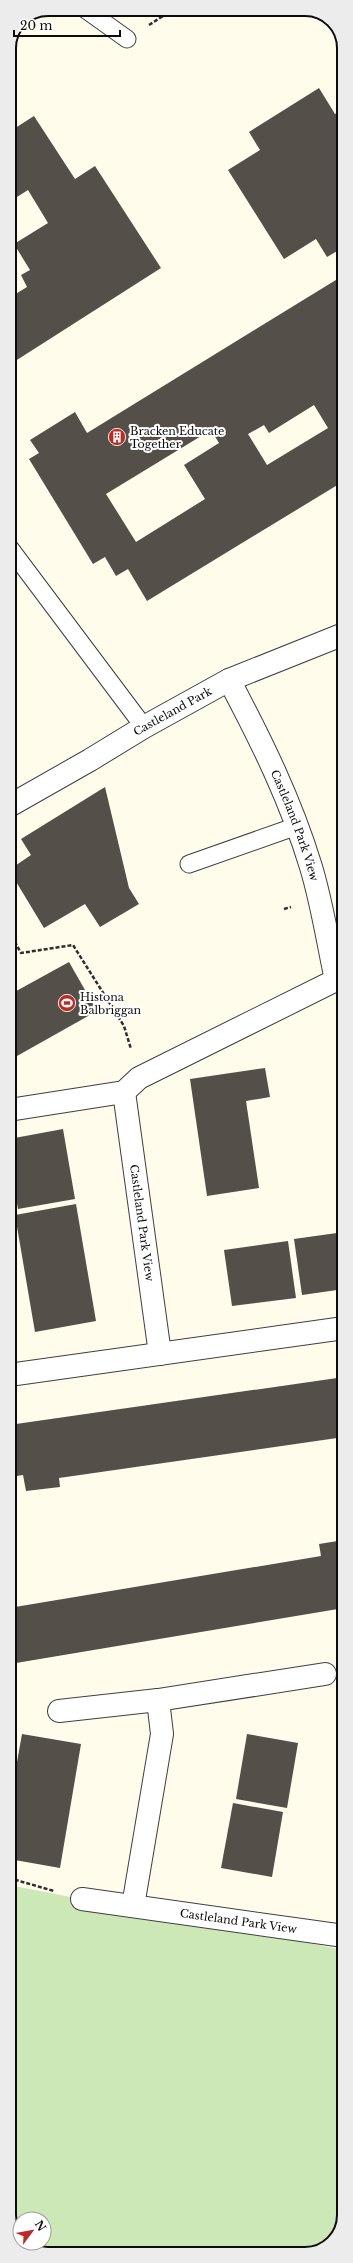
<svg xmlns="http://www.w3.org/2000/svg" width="353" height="2263" font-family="'Libre Baskerville',serif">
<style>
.green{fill:#cde8b7}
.building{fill:#554f49;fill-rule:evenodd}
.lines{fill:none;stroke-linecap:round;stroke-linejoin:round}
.service-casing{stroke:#3f3f3f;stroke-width:19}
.minor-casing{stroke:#3f3f3f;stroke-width:24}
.path{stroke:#2e2e2e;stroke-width:2.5;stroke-dasharray:4 2;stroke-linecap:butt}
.service{stroke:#fff;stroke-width:17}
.minor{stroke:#fff;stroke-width:22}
.labels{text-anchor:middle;stroke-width:4;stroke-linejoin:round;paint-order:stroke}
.poi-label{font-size:11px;fill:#0c0c0c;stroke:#fff;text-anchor:start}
.street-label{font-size:11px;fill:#0c0c0c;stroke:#fff}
.rim{fill:none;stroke:#0c0c0c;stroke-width:2}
</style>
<rect width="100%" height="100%" fill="#fffcec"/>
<polygon class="green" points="9,1885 344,1950 344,2215 334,2241 310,2254 43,2254 21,2243 44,2243 44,2219 20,2219 20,2241 9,2220"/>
<g class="building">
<polygon points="319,88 335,114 344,109 344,247 327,257 316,239 284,259 228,170 260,150 249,132"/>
<polygon points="34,116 75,179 95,166 161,268 9,365 9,298 27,287 21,275 30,270 14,244 48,223 28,190 9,202 9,132"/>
<path d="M344,275v206l-197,120 -19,-32 -12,7 -11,-19 -12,7 -64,-105 10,-6 -9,-13 45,-28 12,21zM314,405l14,23 -61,37 -19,-31 16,-9 5,8zM211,430l8,13 -35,22 21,34 -69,43 -30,-48z"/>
<polygon points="105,787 129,888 139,904 100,927 85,904 44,928 9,870 31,855 21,839"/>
<polygon points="69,962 97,1011 17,1056 9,1041 9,995"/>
<polygon points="265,1068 270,1097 246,1101 259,1188 207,1196 190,1079"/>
<polygon points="63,1129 75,1199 18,1209 9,1158 9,1139"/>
<polygon points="76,1204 96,1321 35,1332 15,1215"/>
<polygon points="344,1232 344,1289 302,1295 294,1239"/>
<polygon points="288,1241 296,1298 232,1306 224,1250"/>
<polygon points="344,1377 344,1437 59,1478 60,1487 26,1491 23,1475 10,1477 9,1425"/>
<polygon points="344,1540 344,1608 10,1664 9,1608 321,1556 319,1544"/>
<polygon points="22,1734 81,1744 60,1868 9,1859 9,1807"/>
<polygon points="247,1734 298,1743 287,1808 236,1799"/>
<polygon points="233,1803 283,1812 272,1877 221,1868"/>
</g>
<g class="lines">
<defs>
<g id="service">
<polyline points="85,9 127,39"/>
<polyline points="9,547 144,727"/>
<polyline points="189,864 297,826"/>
</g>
<g id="minor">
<path id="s1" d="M229,680c32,60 62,121 82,187 11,36 17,76 25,113h8"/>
<path id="s2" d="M9,806l81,-46 54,-33 85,-47 115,-46"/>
<path id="s3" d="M124,1092l36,262"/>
<polyline points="9,1110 124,1092 139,1078 336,980"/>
<polyline points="9,1375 344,1328"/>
<polyline points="59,1711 158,1700 325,1674"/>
<path id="s4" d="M82,1899l262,37"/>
<polyline points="133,1906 162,1734 158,1700"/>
</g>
</defs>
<use href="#service" class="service-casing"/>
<use href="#minor" class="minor-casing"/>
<g class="path">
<polyline points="149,25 174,9"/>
<polyline points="284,909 291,907"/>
<polyline points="9,931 21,953 73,945 124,1026 131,1049"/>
<polyline points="9,1878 54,1891"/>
</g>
<use href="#service" class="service"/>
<use href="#minor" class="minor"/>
</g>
<defs>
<symbol id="building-disc" viewBox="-11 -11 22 22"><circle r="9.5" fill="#b92c27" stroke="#fff"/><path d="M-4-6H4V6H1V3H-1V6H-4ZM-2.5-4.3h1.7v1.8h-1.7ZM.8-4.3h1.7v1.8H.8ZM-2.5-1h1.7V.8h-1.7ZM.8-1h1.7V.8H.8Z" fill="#fff"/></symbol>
<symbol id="stadium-disc" viewBox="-11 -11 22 22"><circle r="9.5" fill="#b92c27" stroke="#fff"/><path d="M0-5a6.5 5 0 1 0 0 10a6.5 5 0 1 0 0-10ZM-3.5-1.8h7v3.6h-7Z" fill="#fff"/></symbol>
</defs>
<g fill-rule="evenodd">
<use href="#building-disc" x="107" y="427" width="20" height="20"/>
<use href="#stadium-disc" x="57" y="993" width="20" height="20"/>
</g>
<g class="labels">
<g class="poi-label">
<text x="130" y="435">Bracken Educate<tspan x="130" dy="13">Together</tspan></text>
<text x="80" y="1001">Histona<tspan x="80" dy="13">Balbriggan</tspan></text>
</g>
<g class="street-label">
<text dy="4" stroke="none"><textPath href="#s2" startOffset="189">Castleland Park</textPath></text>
<text dy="4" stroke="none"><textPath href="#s1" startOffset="160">Castleland Park View</textPath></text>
<text dy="4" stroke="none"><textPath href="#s3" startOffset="132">Castleland Park View</textPath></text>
<text dy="4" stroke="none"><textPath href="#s4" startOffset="158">Castleland Park View</textPath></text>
</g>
</g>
<path d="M0 0H353V2263H0ZM48 16H305A32 32 0 0 1 337 48V2215A32 32 0 0 1 305 2247H48A32 32 0 0 1 16 2215V48A32 32 0 0 1 48 16Z" fill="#ececec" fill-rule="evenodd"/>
<path class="rim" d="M48 16H305A32 32 0 0 1 337 48V2215A32 32 0 0 1 305 2247H48A32 32 0 0 1 16 2215V48A32 32 0 0 1 48 16Z"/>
<g transform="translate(32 2231) rotate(58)"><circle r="19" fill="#ffffff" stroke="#9e9e9e"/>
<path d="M0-3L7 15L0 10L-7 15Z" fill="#b92c27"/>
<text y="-6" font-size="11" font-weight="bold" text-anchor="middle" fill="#0c0c0c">N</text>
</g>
<path d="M14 30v6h106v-6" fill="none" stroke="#0c0c0c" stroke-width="2"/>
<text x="20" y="30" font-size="12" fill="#0c0c0c" stroke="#ffffff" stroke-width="3" paint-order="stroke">20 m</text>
</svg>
